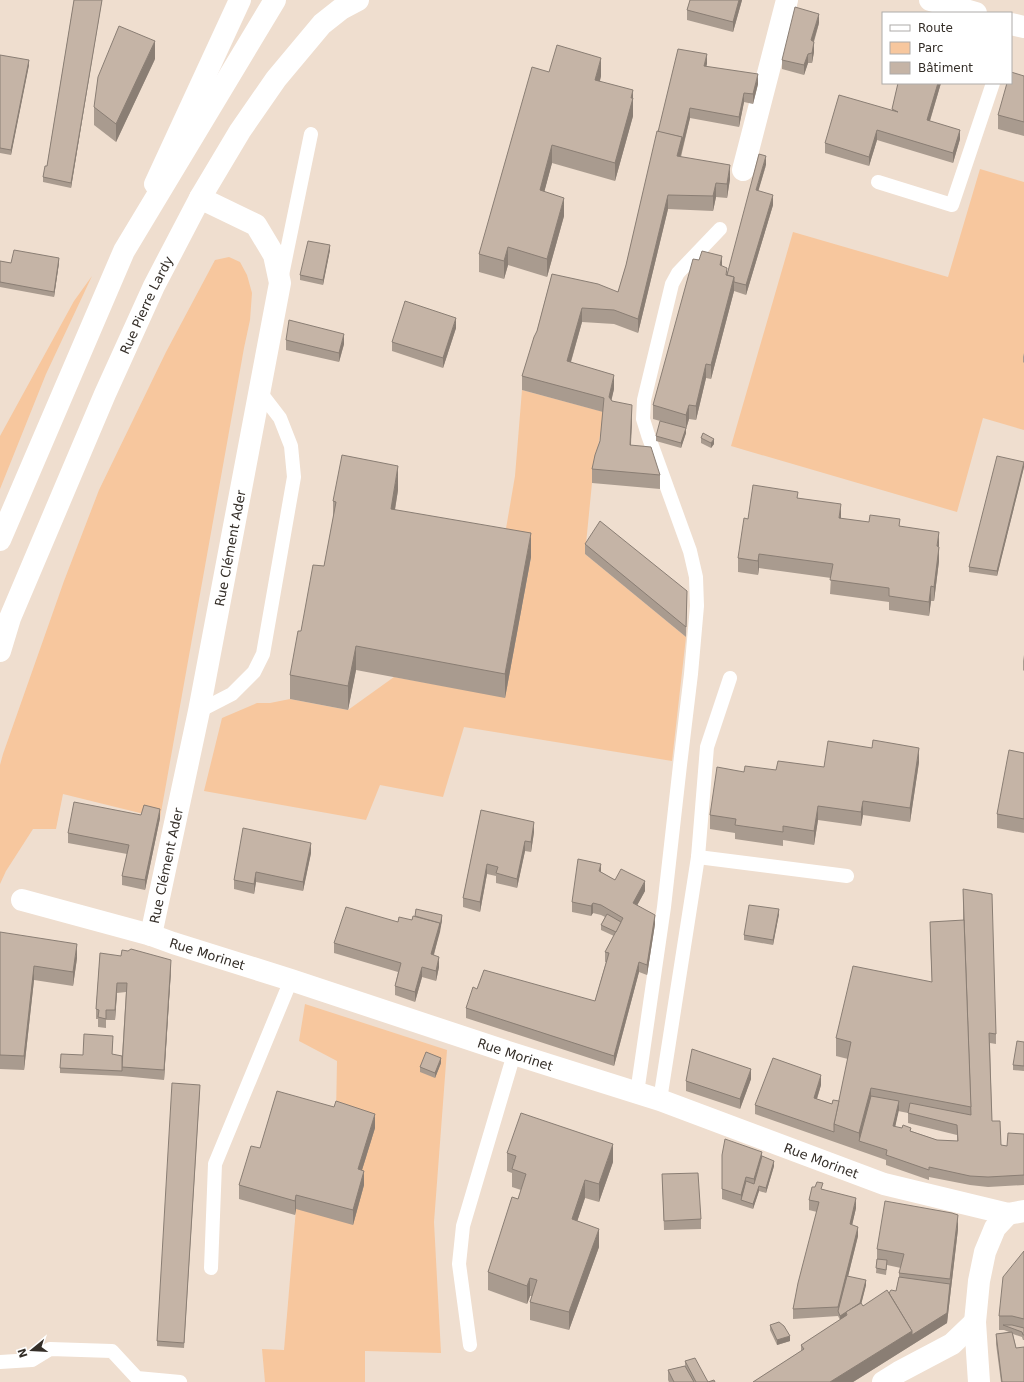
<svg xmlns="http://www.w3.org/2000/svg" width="1024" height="1382" font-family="'DejaVu Sans',sans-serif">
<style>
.green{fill:#f7c79e}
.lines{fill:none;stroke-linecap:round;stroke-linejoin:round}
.service{stroke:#fff;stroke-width:14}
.minor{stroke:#fff;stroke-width:22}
.secondary{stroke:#fff;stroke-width:22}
.primary{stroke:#fff;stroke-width:22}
.wall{fill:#a99b8f;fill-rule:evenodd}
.shaded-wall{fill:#8a7e74}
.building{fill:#c5b4a6;stroke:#8a7e74}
.labels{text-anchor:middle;stroke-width:3.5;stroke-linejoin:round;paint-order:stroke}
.street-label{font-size:13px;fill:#342e28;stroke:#fff}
</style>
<rect width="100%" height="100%" fill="#efdecf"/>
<g class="green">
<polygon points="980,169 1024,182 1024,430 983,418 957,512 731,446 793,232 948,277"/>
<polygon points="229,257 240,262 247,275 252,293 250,320 244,348 160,818 63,794 56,829 33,829 6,871 0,884 0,765 3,754 64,581 99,490 166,352 215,260"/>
<polygon points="92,276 46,374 0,489 0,436 74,301"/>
<polygon points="522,390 604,412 592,483 585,554 686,637 672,761 464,727 443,797 380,785 366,820 204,791 222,718 257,703 270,703 290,699 348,710 394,677 505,697 531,557 502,552 515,476"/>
<polygon points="305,1004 447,1050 434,1222 441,1353 365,1351 365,1382 265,1382 262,1349 284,1350 296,1209 336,1115 337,1061 299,1041"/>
</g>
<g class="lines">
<g class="service">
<polyline points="878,182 952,205 993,83"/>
<polyline points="282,275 311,134"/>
<polyline points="199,711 232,694 254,672 263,654 294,477 291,446 280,418 260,392"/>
<polyline points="698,857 847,876"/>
<polyline points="637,1093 664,907 680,765 691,674 697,606 696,577 690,551 648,435 643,419 644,400 672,284 678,273 720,229"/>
<polyline points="660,1100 698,857 707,747 730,678"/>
<polyline points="211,1268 215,1164 291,980"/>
<polyline points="470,1345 459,1264 463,1226 514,1054"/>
<polyline points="0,1362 32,1360 50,1349 112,1351 137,1378 180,1382"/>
</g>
<g class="minor">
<polyline points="743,170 787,0"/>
<path id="s1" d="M22,900l129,35 22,8 118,37 223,74 146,46 224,84 124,30 16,-3"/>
<path id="s2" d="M151,935l48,-224 81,-428 -6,-28 -18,-30 -56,-27"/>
<polyline points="883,1382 899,1372 952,1344 975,1322"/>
<polyline points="979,1382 975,1322 979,1281 985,1252 995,1228 1008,1214"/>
</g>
<g class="secondary">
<polyline points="930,0 976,13"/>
<polyline points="1011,24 1024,27"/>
<polyline points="155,184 240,0"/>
</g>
<g class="primary">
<polyline points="0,540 124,251 275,0"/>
<path id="s3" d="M0,651l10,-33 95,-224 49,-108 46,-88 40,-67 36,-52 46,-55 19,-15 17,-9"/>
</g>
</g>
<g class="wall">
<polygon points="74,0 102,0 71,188 43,182 43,177 47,166"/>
<polygon points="690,0 742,0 733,32 687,20 687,10"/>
<polygon points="819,23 814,42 814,52 812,63 808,63 804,75 782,69 782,60"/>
<polygon points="0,55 29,65 11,155 0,153"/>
<polygon points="155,59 116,142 94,125 94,107"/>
<polygon points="707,64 706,66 758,84 753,104 744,102 739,127 690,118 681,157 730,179 727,198 716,197 713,211 668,209 638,333 614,324 582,322 571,362 614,389 611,400 632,419 631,445 660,475 660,489 592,483 592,469 600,441 603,412 522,390 522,376 537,331 552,274 618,292 626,265 658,132"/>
<polygon points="549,72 601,76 600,81 633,108 633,116 615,181 552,163 544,192 564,216 547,277 508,265 504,279 479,272 479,254"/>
<polygon points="1024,76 1024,136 998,129 998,115"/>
<polygon points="898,83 941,83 930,121 960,139 953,163 877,140 869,166 825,153 825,143 892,110"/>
<polygon points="766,165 758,191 773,205 746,295 734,291 711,379 706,378 696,420 689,419 686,429 686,433 681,448 656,441 656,436 671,424 653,419 653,405 727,273"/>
<polygon points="330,250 323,285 300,280 300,275"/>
<polygon points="0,261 11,263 59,263 54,297 0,287"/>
<polygon points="456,328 443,368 392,351 392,342"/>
<polygon points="286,340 344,344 339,362 286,350"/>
<polygon points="1024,353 1024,363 1023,362 1023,357"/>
<polygon points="701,438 714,444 711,448 701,443"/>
<polygon points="1024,467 997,576 969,572 969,567"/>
<polygon points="398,490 395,510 531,557 505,698 356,670 348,710 290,699 290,675 301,631 324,566 333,519 333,501"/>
<polygon points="798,498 841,519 900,526 939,547 939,561 934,601 931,601 929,616 889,610 889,602 830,594 831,578 759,568 758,575 738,572 738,558"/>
<polygon points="585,544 687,591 686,637 585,554"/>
<polygon points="1024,655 1024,671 1023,670 1023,661"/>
<polygon points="1024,753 1024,833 997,828 997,814"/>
<polygon points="919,762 910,822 863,815 861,826 818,820 814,845 783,840 783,846 735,839 735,833 710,829 710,815 776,770"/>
<polygon points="481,810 534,832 531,852 525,851 517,888 496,883 496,876 487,874 480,912 463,907 463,898"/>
<polygon points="160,818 145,890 122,885 122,876 127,854 68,843 68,833"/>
<polygon points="311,853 303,891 256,882 254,894 234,889 234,880"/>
<polygon points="601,872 615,880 645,891 637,905 655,924 647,975 639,972 614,1066 466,1018 466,1008 477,989 595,1001 606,962 605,962 605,952 614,936 601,930 601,925 605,917 601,915 593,913 591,916 572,912 572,902"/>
<path d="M963,889l33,145v10l-6,-1 2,78 9,24 6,1 17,-12v51l-36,2 -18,-2 -41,-8v3l-43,-15v-5l-131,-46v-9l66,-20 -4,14 15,5 7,-3 9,-42 -12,-3v-18l96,-56 -2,-42v-18l33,-1zM898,1111l10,2v10l49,12v6l-20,-1 -26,-9 -16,-4z"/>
<polygon points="779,914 773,945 744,940 744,935"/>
<polygon points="412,920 442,920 434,955 439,967 436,981 422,977 415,1002 395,995 395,986 398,972 334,953 334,943"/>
<polygon points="0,932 77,958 73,986 34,980 24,1070 0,1069"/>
<polygon points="100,953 171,970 164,1080 122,1076 60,1073 60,1068 83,1055 113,1041 112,1054 122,1056 126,992 117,993 115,1020 106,1020 106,1028 98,1027 98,1019 96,1019 96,1009"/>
<polygon points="1024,1042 1024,1071 1013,1070 1013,1065"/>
<polygon points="441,1063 435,1078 420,1072 420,1067"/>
<polygon points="751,1079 740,1109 686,1091 686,1081"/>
<polygon points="200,1090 184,1348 157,1346 157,1341"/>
<polygon points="375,1128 362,1170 364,1185 353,1225 296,1209 295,1215 239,1199 239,1185 260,1148"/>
<polygon points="507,1153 613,1162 599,1202 585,1198 577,1221 599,1247 569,1330 530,1320 530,1302 532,1296 530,1296 527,1304 488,1290 488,1272 518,1199 521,1190 512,1187 512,1173 507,1171"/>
<polygon points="722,1155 762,1156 774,1166 766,1193 759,1191 753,1209 722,1199"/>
<polygon points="662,1174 701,1219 701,1229 664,1230"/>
<polygon points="823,1189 856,1208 852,1225 858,1236 848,1276 866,1285 861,1304 863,1306 889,1293 896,1291 899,1277 899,1273 901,1268 887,1265 886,1275 876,1273 877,1259 877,1249 958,1229 947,1323 853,1382 753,1382 801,1351 801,1345 840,1320 838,1316 793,1319 793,1309 817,1212 809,1210 809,1200"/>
<polygon points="1024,1251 1024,1340 1023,1340 1022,1337 1013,1334 1024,1382 1001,1382 996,1344 996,1334 1009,1332 1004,1330 999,1330 999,1316"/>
<polygon points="770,1325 790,1341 777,1345 770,1330"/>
<polygon points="685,1361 708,1382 715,1382 669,1382 668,1380 668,1370 685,1366"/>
</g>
<g class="shaded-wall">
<polygon points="102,0 94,47 71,188 71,183"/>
<polygon points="739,0 742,0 733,32 733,22"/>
<polygon points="819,14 819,23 811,50 811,40"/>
<polygon points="155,41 155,59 116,142 116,124"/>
<polygon points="814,42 814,52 812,63 812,53"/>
<polygon points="707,54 707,64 704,76 704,66"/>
<polygon points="808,54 808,63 804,75 804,65"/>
<polygon points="601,58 601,76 595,98 595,80"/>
<polygon points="29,60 29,65 11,155 11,150"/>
<polygon points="758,74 758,84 753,104 753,94"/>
<polygon points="938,83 941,83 927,130 927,120"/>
<polygon points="633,90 633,116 615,181 615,163"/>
<polygon points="744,93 744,102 739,127 739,117"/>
<polygon points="690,108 690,118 677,170 677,156"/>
<polygon points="877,130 877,140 869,166 869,157"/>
<polygon points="960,130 960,139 953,163 953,153"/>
<polygon points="552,145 552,163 540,208 540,190"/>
<polygon points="766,156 766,165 756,199 756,190"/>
<polygon points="730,165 730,179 727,198 727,184"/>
<polygon points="716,183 716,197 713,211 713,196"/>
<polygon points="668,195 668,209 638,333 638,319"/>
<polygon points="773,195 773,205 746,295 746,285"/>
<polygon points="564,198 564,216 547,277 547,259"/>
<polygon points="330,245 330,250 323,285 323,280"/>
<polygon points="508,247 508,265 504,279 504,261"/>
<polygon points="722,256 722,270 720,265"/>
<polygon points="59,258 59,263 54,297 54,292"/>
<polygon points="734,277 734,291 711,379 711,365"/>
<polygon points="582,308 582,322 567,375 567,361"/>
<polygon points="456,318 456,328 443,368 443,358"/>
<polygon points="344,334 344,344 339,362 339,353"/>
<polygon points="706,364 706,378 696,420 696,406"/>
<polygon points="614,375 614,389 609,411 609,397"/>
<polygon points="632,405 632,419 630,459 630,445"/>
<polygon points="689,405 689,419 686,429 686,415"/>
<polygon points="686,428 686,433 681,448 681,443"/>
<polygon points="714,439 714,444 711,448 711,443"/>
<polygon points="1024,462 1024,467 997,576 997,571"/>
<polygon points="398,466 398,490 391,533 391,509"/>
<polygon points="841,504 841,519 839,518"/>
<polygon points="939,532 939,546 937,560 937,546"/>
<polygon points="531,533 531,557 505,698 505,674"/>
<polygon points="939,547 939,561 934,601 934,587"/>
<polygon points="759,554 759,568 758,575 758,561"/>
<polygon points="931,586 931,601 929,616 929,602"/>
<polygon points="356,646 356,670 348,710 348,686"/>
<polygon points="919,748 919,762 910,822 910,808"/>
<polygon points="863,801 863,815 861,826 861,812"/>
<polygon points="818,806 818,820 814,845 814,831"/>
<polygon points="160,809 160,818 145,890 145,880"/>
<polygon points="534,822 534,832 531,852 531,842"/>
<polygon points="525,841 525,851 517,888 517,879"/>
<polygon points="311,843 311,853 303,891 303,882"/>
<polygon points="487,864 487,874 480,912 480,902"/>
<polygon points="601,864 601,873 599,871"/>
<polygon points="256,872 256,882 254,894 254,884"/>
<polygon points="645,881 645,891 633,913 633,903"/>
<polygon points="593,903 593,913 591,916 591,906"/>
<polygon points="779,909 779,914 773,945 773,940"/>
<polygon points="442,915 442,920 440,932 431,964 431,954 440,923"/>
<polygon points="655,915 655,924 647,975 647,965"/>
<polygon points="77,944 77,958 73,986 73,972"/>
<polygon points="439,957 439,967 436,981 436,971"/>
<polygon points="171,960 171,970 164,1080 164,1070"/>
<polygon points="639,962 639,972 614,1066 614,1056"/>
<polygon points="34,966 34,980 24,1070 24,1056"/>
<polygon points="422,967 422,977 415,1002 415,992"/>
<polygon points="117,983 117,993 115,1020 115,1010"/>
<polygon points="441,1058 441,1063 435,1078 435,1073"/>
<polygon points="751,1069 751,1079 740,1109 740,1099"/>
<polygon points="821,1075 821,1085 814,1108 814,1098"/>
<polygon points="871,1088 871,1106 859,1141 859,1133"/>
<polygon points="899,1101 899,1110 893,1136 893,1126"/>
<polygon points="375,1114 375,1128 358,1183 358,1169"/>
<polygon points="613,1144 613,1162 599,1202 599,1184"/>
<polygon points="762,1152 762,1161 754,1189 754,1179"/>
<polygon points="774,1161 774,1166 766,1193 766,1188"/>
<polygon points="364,1171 364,1185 353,1225 353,1210"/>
<polygon points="746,1177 746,1186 741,1200 741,1195"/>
<polygon points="585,1180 585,1198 572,1237 572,1219"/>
<polygon points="759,1186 759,1191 753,1209 753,1204"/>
<polygon points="296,1195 296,1209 295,1215 295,1201"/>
<polygon points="856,1198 856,1208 850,1234 850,1224"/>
<polygon points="958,1215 958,1229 947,1323 912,1345 912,1335 950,1284"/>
<polygon points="858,1227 858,1236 839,1313 838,1311 838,1307"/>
<polygon points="599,1229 599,1247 569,1330 569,1312"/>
<polygon points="530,1278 530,1296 527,1304 527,1286"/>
<polygon points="866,1280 866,1285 860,1309 847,1316"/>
<polygon points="846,1312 846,1317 840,1320 840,1316"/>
<polygon points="912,1331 912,1345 853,1382 830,1382"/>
<polygon points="790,1336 790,1341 777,1345 777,1340"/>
</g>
<g class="building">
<polygon points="74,0 102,0 71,183 43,177 45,166 47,166"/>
<polygon points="690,0 739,0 733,22 687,10"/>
<polygon points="795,7 819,14 811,40 814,42 812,53 808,54 804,65 782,60"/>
<polygon points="119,26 155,41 116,124 94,107 98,77"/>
<polygon points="557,45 601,58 595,80 633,90 631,98 633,98 615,163 552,145 540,190 564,198 547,259 508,247 504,261 479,254 532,67 549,72"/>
<polygon points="678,49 707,54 704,66 758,74 753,94 744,93 739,117 690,108 682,141 682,137 658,132"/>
<polygon points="0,55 29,60 11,150 0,148"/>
<polygon points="1011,72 1024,76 1024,122 998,115 1007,83 1011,83"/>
<polygon points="898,83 938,83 927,120 960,130 953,153 877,130 869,157 825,143 839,95 898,112 892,109"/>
<polygon points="657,131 682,137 677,156 730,165 727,184 716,183 713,196 668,195 638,319 614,310 582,308 567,361 614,375 609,397 612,401 632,405 630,445 651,447 660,475 592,469 595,455 600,441 604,398 522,376 534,337 537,331 552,274 598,284 618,292 626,265"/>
<polygon points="759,154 766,156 756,190 773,195 746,285 734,282 734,277 727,275"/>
<polygon points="308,241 330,245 323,280 300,275"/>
<polygon points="14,250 59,258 54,292 0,282 0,261 11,263"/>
<polygon points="702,251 722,256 720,265 727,268 726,275 734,277 711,365 706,364 696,406 689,405 686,415 653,405 693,259 699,260"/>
<polygon points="405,301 456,318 443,358 392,342"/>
<polygon points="289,320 344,334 339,353 286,340"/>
<polygon points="660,421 686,428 681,443 656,436"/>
<polygon points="703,433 714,439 711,443 701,438"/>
<polygon points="342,455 398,466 391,509 531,533 505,674 356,646 348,686 290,675 298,631 301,631 313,565 324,566 336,502 333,501"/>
<polygon points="997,456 1024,462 997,571 969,567"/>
<polygon points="753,485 798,492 797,498 841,504 839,518 869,522 870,515 900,519 899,526 939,532 937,546 939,547 934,587 931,586 929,602 889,596 889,588 830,580 833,564 759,554 758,561 738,558 744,518 748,519"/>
<polygon points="600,521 687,591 686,627 585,544"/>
<polygon points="873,740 919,748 910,808 863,801 861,812 818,806 814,831 783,826 783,832 735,825 736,819 710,815 717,767 744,772 745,766 776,770 778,761 824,767 828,741 872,748"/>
<polygon points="1009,750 1024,753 1024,819 997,814"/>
<polygon points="74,802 141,815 144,805 160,809 145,880 122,876 129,845 68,833"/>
<polygon points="481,810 534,822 531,842 525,841 517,879 496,873 498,867 487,864 480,902 463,898"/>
<polygon points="243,828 311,843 303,882 256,872 254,884 234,880"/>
<polygon points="578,859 601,864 599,871 615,880 621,869 645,881 633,903 655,915 647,965 639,962 614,1056 466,1008 473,987 477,989 484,970 595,1001 609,953 605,952 623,918 601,905 593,903 591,906 572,902"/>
<polygon points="963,889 992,894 996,1034 989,1033 992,1121 1000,1121 1001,1145 1007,1146 1008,1133 1024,1134 1024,1175 988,1177 970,1176 929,1167 929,1170 886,1155 887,1150 859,1141 871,1096 899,1101 893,1126 902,1128 903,1125 911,1128 910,1131 937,1140 958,1141 957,1125 908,1113 910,1103 971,1115"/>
<polygon points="749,905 779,909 773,940 744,935"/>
<polygon points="346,907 398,922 399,917 412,920 413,916 440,923 431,954 439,957 436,971 422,967 415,992 395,986 401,963 334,943"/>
<polygon points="416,909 442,915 440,927 440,923 415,916"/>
<polygon points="607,914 621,922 616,932 601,925"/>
<polygon points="964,920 971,1107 871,1088 859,1133 834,1124 851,1042 836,1038 853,966 932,982 930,922"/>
<polygon points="0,932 77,944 73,972 34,966 24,1056 0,1055"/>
<polygon points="131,949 171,960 164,1070 122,1067 127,983 117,983 115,1010 106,1010 106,1019 98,1017 99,1010 96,1009 100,953 121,956 122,950 128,951"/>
<polygon points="84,1034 113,1036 112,1054 122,1056 122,1071 60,1068 61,1054 83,1055"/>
<polygon points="1017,1041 1024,1042 1024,1066 1013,1065"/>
<polygon points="692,1049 751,1069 740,1099 686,1081"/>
<polygon points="426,1052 441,1058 435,1073 420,1067"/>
<polygon points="773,1058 821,1075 814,1098 832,1104 833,1100 839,1101 834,1124 834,1132 755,1105"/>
<polygon points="172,1083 200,1085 184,1343 157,1341"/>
<polygon points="277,1091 334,1107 336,1101 375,1114 358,1169 364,1171 353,1210 296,1195 295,1201 239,1185 251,1146 260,1148"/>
<polygon points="521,1113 613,1144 599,1184 585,1180 572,1219 599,1229 569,1312 530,1302 537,1280 530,1278 527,1286 488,1272 512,1197 518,1199 526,1174 512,1169 516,1156 507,1153"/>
<polygon points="725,1139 762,1152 754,1179 746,1177 741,1195 722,1189 722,1155"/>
<polygon points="762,1156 774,1161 766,1188 759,1186 753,1204 741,1200 746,1181 754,1184"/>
<polygon points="698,1173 701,1219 664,1221 662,1174"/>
<polygon points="817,1182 823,1183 821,1189 856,1198 850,1224 858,1227 838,1307 793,1309 798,1283 819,1202 809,1200 812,1187 815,1187"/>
<polygon points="885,1201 952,1213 958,1215 950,1279 899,1273 904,1254 877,1249"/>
<polygon points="1024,1251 1024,1319 1012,1316 999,1316 1003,1277"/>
<polygon points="877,1259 887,1260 886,1270 876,1268"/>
<polygon points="847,1276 866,1280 860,1303 840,1316 838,1311"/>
<polygon points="899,1277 950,1284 947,1313 912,1335 912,1331 889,1293 891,1290 896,1291"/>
<polygon points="887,1290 912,1331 830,1382 753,1382 804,1349 801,1345 847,1315 846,1312 861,1303 863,1306"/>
<polygon points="779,1322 784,1326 790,1336 777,1340 770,1325"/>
<polygon points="1003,1325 1012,1325 1024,1328 1024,1335 1023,1335 1022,1332"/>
<polygon points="1012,1332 1016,1348 1024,1347 1024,1382 1002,1382 996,1334"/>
<polygon points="695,1358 708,1382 714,1380 715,1382 696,1382 685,1361"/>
<polygon points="685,1366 694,1382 674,1382 668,1370"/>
</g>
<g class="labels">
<g class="street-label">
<text dy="5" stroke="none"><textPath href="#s3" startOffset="376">Rue Pierre Lardy</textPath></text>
<text dy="5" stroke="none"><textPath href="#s2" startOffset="395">Rue Clément Ader</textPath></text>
<text dy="5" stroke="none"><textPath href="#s2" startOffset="71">Rue Clément Ader</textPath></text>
<text dy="5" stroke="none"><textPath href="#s1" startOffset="193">Rue Morinet</textPath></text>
<text dy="5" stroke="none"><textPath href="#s1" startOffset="517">Rue Morinet</textPath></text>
<text dy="5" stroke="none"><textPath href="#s1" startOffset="841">Rue Morinet</textPath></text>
</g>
</g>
<rect x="882" y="12" width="130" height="72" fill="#ffffff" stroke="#aeaba9"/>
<rect x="890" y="25" width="20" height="6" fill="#ffffff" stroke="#aeaba9"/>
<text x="918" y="32" font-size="12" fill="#342e28">Route</text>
<rect x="890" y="42" width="20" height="12" fill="#f7c79e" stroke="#aeaba9"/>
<text x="918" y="52" font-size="12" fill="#342e28">Parc</text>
<rect x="890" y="62" width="20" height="12" fill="#c5b4a6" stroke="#aeaba9"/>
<text x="918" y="72" font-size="12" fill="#342e28">Bâtiment</text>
<g transform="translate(32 1350) rotate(252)" stroke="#ffffff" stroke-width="3" paint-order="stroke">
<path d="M0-3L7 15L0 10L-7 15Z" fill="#342e28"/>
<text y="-6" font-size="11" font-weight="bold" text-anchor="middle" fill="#342e28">N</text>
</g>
</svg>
